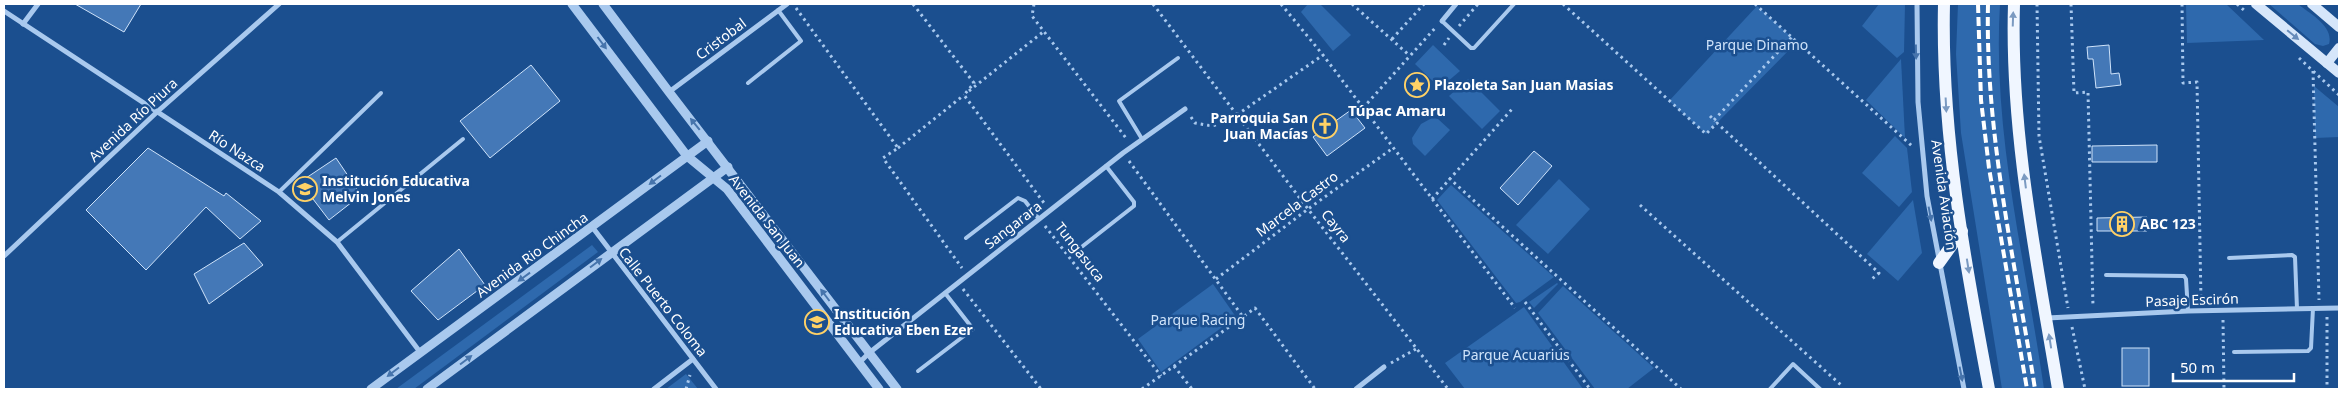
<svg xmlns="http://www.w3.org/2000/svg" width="2343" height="393" font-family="'Noto Sans',sans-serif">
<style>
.green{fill:#2e69ad}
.building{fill:#4478b7;stroke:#cfe3fa}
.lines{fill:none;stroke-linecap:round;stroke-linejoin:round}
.path{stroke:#a9c9ee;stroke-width:3;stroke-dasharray:2.5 4;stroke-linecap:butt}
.service{stroke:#a9c9ee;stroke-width:4}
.minor{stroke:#a9c9ee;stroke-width:5}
.tertiary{stroke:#a9c9ee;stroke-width:9}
.secondary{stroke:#d6e6fa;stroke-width:10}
.primary{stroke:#f0f6ff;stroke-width:12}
.rail{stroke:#fff;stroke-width:4;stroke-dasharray:9 4;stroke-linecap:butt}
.oneway{fill:#7b9ac1}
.oneway2{fill:#668bba}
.oneway3{fill:#4674ac}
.labels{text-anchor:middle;stroke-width:5;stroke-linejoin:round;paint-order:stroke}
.street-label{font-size:14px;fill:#fff;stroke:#1b4f8f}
.park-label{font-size:14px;fill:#cfe3fa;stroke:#1b4f8f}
.poi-label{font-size:14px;font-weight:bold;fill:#fff;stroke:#1b4f8f;text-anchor:start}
.neighbourhood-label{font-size:15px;font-weight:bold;fill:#fff;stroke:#1b4f8f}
</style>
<rect width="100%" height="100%" fill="#1b4f8f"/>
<g class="green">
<polygon points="1308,4 1320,4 1351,35 1333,51 1301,12"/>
<polygon points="1879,4 1905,4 1904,52 1897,58 1862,26"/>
<path d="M1958,4h42c-8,130 26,258 44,385h-42l-41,-256 -5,-79z"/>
<polygon points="2186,4 2226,4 2264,40 2187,43"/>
<path d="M2269,4h29c12,10 36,22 31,40l-6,2 -8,-2z"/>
<polygon points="1757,6 1797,42 1706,134 1669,101"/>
<polygon points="1433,45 1460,71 1440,88 1415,64"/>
<polygon points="1901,59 1905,138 1866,100"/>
<polygon points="1468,79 1500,111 1482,129 1449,96"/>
<polygon points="2314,86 2339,107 2339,137 2315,138"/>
<polygon points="1432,118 1438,119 1450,130 1425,156 1413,144 1412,138 1421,124"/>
<polygon points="1895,136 1907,148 1912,192 1899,207 1862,173"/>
<polygon points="1559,179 1590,209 1548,254 1516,225"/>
<polygon points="1451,185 1554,277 1520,302 1516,303 1437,200"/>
<polygon points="1913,200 1922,253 1898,281 1867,254"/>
<polygon points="592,245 598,252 414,389 396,389"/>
<polygon points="1557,283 1558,284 1534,308 1529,302"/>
<polygon points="1213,284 1236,317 1161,372 1138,339"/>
<polygon points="1563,286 1654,368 1627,389 1595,389 1538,313"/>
<polygon points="1524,307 1583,389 1465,389 1445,363"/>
<polygon points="686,374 698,389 666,389"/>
</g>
<g class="building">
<polygon points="75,4 141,4 124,32"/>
<polygon points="2109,45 2111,74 2119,73 2121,85 2096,88 2093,59 2088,59 2087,47"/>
<polygon points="531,65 560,101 490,158 460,121"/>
<polygon points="1351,110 1365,128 1327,156 1313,137"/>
<polygon points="2157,145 2157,162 2092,162 2092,146"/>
<polygon points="148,148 224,196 226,193 261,221 240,239 206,207 146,270 86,210"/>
<polygon points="1534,151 1552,166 1518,205 1500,188"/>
<polygon points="336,158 361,195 329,220 300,182"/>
<polygon points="2147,217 2147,231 2097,231 2097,218"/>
<polygon points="244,243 263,265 209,304 194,274"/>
<polygon points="459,249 485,285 438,320 411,291"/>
<rect x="2122" y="348" width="27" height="38"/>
</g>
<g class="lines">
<g class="path">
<polyline points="913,4 974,83 964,95 1044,203"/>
<polyline points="1034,4 1032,16 1126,138"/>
<polyline points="1153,4 1308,209 1448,389"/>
<polyline points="1281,4 1323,55 1515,308"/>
<polyline points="1352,4 1410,56"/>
<polyline points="1563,4 1706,134 1717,123 1879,273 1872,279"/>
<polyline points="1755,4 1912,146"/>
<polyline points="2037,4 2039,136 2068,308"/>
<polyline points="2071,4 2074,93 2088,92 2093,307"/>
<polyline points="2182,4 2183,83 2197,82 2201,301"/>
<polyline points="2237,4 2245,11"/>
<polyline points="796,8 898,148 883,158 962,268"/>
<polyline points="1459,26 1478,4"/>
<polyline points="1392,39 1424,4"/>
<polyline points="1444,45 1449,38"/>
<polyline points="2299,58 2339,95"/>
<polyline points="2313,71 2319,300"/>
<polyline points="969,91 1043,32"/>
<polyline points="1363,108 1436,27"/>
<polyline points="1710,116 1715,121"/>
<polyline points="1191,117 1195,123 1212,126 1228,121 1323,55"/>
<polyline points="1714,120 1792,37"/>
<polyline points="898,148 964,95"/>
<polyline points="1129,161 1243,317 1255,308 1315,389"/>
<polyline points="1449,178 1681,389"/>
<polyline points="1432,199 1513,108"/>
<polyline points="1640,205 1841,385"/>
<polyline points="1045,226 1161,376"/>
<polyline points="1216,279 1308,209 1393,148"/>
<polyline points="963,289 1041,389"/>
<polyline points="1525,302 1590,389"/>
<polyline points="2327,317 2327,389"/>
<polyline points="2223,320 2224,389"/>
<polyline points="2072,327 2085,389"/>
<polyline points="1391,363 1416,349"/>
<polyline points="1174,366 1192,389"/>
<polyline points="686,389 690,375"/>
<polyline points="1142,389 1243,317"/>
</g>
<g class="service">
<polyline points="1442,21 1471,48 1474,48 1514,4"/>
<polyline points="748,83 801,41 778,10"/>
<polyline points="1142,139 1119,101 1178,58"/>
<polyline points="279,192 381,93"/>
<polyline points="966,238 1018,198 1025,201 1039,219"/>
<polyline points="337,242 463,139"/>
<polyline points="1079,249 1134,206 1134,202 1106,166"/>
<polyline points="2229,258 2292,255 2295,257 2297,309"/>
<polyline points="2106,275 2184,276 2186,279 2188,311"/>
<polyline points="2234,352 2308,351 2311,348 2313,308"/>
<polyline points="918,371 973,329 945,293"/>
<polyline points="1770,389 1793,364 1820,389"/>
</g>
<g class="minor">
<polyline points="1917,4 1918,102 1927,196 1964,389"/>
<polyline points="4,11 279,192 337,242 420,352"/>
<polyline points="1442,21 1456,4"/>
<polyline points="23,24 38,4"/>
<polyline points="669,92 787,4"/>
<polyline points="593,228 716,389"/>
<polyline points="4,256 157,112 279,4"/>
<polyline points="2047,318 2188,311 2339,308"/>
<polyline points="859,363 869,353 1123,153 1185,109"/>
<polyline points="654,389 693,359"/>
<polyline points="1356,389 1384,367"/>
</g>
<g class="tertiary">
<polyline points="572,4 687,156 727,189 879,389"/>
<polyline points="603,4 669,92 897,389"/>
<polyline points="371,389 708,141"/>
<polyline points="427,389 728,167"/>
</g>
<g class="secondary">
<polyline points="2256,4 2339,73"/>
<polyline points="2312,4 2339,27"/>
<polyline points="2327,63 2339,48"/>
</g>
<g class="primary">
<path d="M1944,4c-3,130 21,258 45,385"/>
<path d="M2014,4c-4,129 23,258 44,385"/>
<polyline points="1939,263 1962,231"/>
</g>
<g class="rail">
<polyline points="1978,4 1981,100 1989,168 2027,389"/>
<path d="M1988,4c-3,129 27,258 47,385"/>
</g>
</g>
<defs><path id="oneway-solid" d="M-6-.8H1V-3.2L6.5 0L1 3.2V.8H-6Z" transform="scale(1.25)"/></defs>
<g class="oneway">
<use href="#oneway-solid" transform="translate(2013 19) rotate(-88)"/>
<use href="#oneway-solid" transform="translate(1946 105) rotate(87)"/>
<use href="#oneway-solid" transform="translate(2025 181) rotate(-97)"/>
<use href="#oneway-solid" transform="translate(1968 266) rotate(81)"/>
<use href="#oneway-solid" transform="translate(2050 341) rotate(-99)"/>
</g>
<use class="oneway2" href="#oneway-solid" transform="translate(2293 35) rotate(39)"/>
<g class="oneway3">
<use href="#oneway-solid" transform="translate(602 43) rotate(53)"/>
<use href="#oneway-solid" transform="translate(1916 52) rotate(89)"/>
<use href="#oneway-solid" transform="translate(695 124) rotate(-129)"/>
<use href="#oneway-solid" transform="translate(655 180) rotate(143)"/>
<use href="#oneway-solid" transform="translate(1930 214) rotate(79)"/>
<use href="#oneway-solid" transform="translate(596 263) rotate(-37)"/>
<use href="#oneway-solid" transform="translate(524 277) rotate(144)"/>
<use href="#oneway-solid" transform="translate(825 295) rotate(-127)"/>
<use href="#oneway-solid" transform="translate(466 360) rotate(-37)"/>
<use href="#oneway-solid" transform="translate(393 372) rotate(143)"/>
<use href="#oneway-solid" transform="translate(1961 374) rotate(79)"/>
</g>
<defs>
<symbol id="sight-ring" viewBox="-11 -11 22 22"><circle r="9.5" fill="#1b4f8f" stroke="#ffd166" stroke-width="1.5"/><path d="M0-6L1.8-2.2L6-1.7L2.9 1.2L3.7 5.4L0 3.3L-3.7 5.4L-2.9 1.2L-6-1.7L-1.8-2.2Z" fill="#ffd166"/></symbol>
<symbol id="church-ring" viewBox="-11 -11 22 22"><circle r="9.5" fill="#1b4f8f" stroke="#ffd166" stroke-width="1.5"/><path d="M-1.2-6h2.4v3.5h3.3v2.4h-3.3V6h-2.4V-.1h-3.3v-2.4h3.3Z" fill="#ffd166"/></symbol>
<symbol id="school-ring" viewBox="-11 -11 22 22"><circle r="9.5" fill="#1b4f8f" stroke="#ffd166" stroke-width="1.5"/><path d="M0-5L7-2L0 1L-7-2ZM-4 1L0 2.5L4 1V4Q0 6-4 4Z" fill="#ffd166"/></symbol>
<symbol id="building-ring" viewBox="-11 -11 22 22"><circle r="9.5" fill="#1b4f8f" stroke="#ffd166" stroke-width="1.5"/><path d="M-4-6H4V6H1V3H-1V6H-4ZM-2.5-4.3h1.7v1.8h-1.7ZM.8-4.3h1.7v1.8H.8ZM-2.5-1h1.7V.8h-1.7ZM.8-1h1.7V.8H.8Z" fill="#ffd166"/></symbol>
</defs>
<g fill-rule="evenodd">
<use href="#sight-ring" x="1403" y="71" width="28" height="28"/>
<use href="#church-ring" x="1311" y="112" width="28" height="28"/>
<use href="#school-ring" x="291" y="175" width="28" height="28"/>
<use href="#building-ring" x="2108" y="210" width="28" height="28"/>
<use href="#school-ring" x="803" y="308" width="28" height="28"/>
</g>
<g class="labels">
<g class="street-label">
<text transform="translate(721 39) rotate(-37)" y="5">Cristobal</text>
<text transform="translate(133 120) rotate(-43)" y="5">Avenida Río Piura</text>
<text transform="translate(237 151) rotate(33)" y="5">Río Nazca</text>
<text transform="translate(1944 195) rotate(82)" y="5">Avenida Aviación</text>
<text transform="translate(1297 204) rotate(-37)" y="5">Marcela Castro</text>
<text transform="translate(767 221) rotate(52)" y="5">Avenida San Juan</text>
<text transform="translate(1013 225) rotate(-38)" y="5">Sangarara</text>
<text transform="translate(1336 226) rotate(52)" y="5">Cayra</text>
<text transform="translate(1080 252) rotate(52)" y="5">Tungasuca</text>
<text transform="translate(532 255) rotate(-36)" y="5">Avenida Rio Chincha</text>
<text transform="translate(2192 300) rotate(-2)" y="5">Pasaje Escirón</text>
<text transform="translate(663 302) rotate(52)" y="5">Calle Puerto Coloma</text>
</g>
<g class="park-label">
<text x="1757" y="50">Parque Dinamo</text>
<text x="1198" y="325">Parque Racing</text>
<text x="1516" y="360">Parque Acuarius</text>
</g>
<g class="poi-label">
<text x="1434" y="90">Plazoleta San Juan Masias</text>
<text x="1308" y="123" text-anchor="end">Parroquia San<tspan x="1308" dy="16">Juan Macías</tspan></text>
<text x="322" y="186">Institución Educativa<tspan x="322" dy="16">Melvin Jones</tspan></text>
<text x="2140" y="229">ABC 123</text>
<text x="834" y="319">Institución<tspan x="834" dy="16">Educativa Eben Ezer</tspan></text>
</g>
<g class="neighbourhood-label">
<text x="1397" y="116">Túpac Amaru</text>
</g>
</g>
<rect width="2343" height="393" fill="none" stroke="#ffffff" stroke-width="10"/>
<path d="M2173 373v8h121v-8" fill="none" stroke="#ffffff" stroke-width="2.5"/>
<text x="2180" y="373" font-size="15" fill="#ffffff" stroke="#1b4f8f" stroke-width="4" paint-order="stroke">50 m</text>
</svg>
